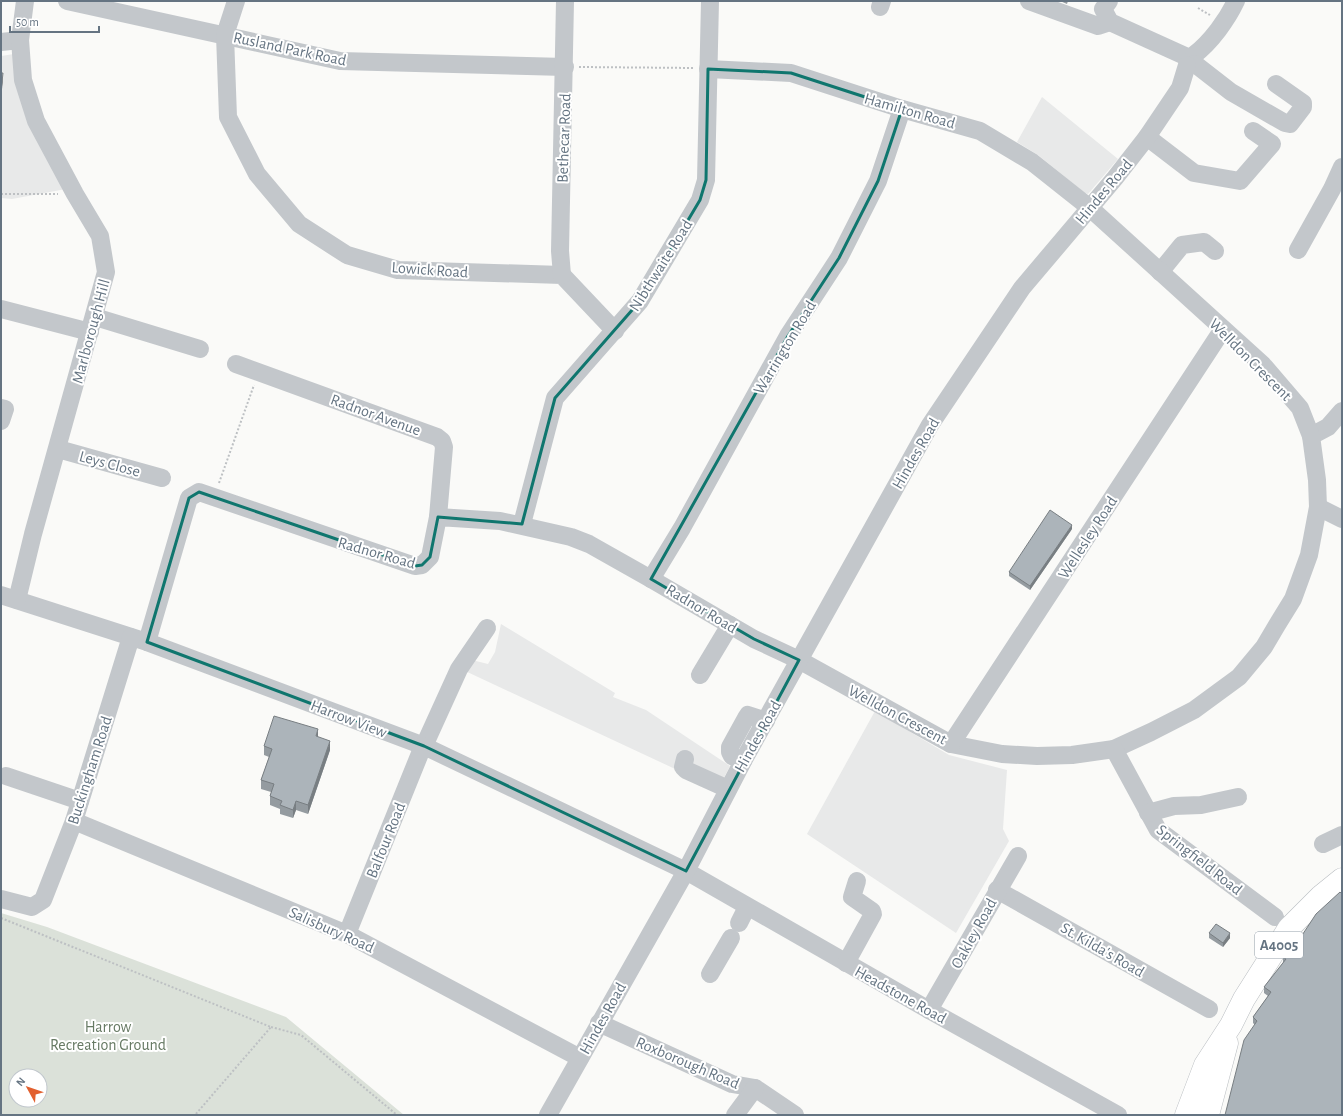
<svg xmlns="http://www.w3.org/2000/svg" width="1343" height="1116" font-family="'Alegreya Sans',sans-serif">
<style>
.built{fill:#e8e9e9}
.green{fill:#dbe1d9;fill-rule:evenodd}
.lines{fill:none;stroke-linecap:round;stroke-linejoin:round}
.major-casing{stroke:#b9bdc1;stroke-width:23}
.path{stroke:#bdc0c3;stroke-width:2;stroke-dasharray:2 2;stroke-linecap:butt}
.minor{stroke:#c3c7cb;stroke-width:18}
.major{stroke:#fff;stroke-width:22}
.wall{fill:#949ba0}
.shaded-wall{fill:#787e82}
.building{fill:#acb4ba;stroke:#787e82}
.marked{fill:none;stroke:#0f766e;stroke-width:3;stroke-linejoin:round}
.labels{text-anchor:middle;stroke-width:4;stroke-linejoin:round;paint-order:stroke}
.shield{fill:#fff;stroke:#939ea8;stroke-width:1}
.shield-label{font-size:15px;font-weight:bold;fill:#657482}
.street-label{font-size:16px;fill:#657482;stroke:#fff}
.park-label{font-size:16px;fill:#677a64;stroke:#fff}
</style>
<rect width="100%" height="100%" fill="#fafaf8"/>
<g class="built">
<polygon points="14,54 66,189 12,199 1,198 1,56"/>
<polygon points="1042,97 1118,159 1088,194 1085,193 1038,155 1017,142"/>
<polygon points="501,624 615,693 613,697 646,710 730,766 718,789 463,670 468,659 488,664 495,652"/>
<polygon points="875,711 949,755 1007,770 1003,829 1009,841 956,933 807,834"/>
</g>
<path class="green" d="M1,913l46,14 239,90 118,98h-403zM16,1076h24v24h-24z"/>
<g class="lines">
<defs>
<g id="major">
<polyline points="1186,1115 1205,1065 1231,1025 1244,999 1289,928 1321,896 1342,879"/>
<polyline points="1208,1115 1227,1043"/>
</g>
</defs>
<use href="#major" class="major-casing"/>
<g class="path">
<polyline points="1198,8 1210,15"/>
<polyline points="579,67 695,68"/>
<polyline points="1,194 58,194"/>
<polyline points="219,483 254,385"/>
<polyline points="1,918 271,1027 195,1115"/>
<polyline points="271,1027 301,1035 397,1115"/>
</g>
<g class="minor">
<polyline points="67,1 340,61 565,67"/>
<polyline points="236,1 225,35 228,117 257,174 299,224 347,255 398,270 562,275 615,331"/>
<polyline points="1029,1 1098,26 1110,22"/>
<polyline points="1109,1 1103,9 1110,22 1185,56"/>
<polyline points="880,7 882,1"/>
<polyline points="1,42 20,40"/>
<path d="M1194,55c17,-13 33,-35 42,-54"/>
<polyline points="1195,64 1231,92 1285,123 1290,124 1303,107 1303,103 1276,84"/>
<polyline points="1147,137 1194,173 1240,181 1272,144 1253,131"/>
<polyline points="1298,250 1332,189 1342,167"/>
<polyline points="1160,272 1182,245 1204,242 1215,251"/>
<polyline points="562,275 560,251 565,1"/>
<polyline points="1,309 90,332"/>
<polyline points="95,317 200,349"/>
<polyline points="236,364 437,437 442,441 444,447 438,517"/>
<polyline points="1,408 5,409 1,421"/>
<polyline points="1311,436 1328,427 1342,411"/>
<polyline points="58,449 162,478"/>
<polyline points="1318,507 1342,519"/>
<polyline points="522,524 555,398 640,301 700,200 706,180 710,1"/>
<polyline points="651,579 682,528 788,336 839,258 878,181 902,109"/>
<polyline points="1,595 147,642 424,746 686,871 929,1010 1118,1115"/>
<polyline points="17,600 33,534 106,272 100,236 75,194 36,121 23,80 20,40 25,1"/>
<polyline points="147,642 189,498 199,492 415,566 422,565 430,557 438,517 500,521 571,537 589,544 651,579 754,639 799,660 951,744 1002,754 1037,756 1072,755 1114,749 1151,732 1194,710 1239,677 1264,647 1277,625 1293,599 1309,555 1318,507 1317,480 1311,436 1300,408 1263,365 1090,208 1032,162 980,131 902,109 791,73 708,69"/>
<polyline points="700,675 730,625"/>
<polyline points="951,744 1223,329"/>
<polyline points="424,746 459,669 487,628"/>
<polyline points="1114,749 1158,830 1275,917"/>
<polyline points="685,759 683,767 686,770 728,789"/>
<polyline points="743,761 732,756 730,752 730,747 746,718 748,715 766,721"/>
<polyline points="6,776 80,801"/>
<polyline points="1148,813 1174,806 1201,805 1238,797"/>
<polyline points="74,821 347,934 580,1058"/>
<polyline points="1323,844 1342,835"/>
<polyline points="997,890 1209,1009"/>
<polyline points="1,899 32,907 43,900 74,821 131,637"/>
<polyline points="739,923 747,907"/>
<polyline points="347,934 423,746"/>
<polyline points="846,963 873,914 872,911 852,897 857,881"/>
<polyline points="710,974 731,938"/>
<polyline points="929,1010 1018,856"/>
<polyline points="599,1023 732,1084 755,1088 795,1115"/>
<polyline points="548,1115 686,871 743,761 930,425 1022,288 1115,178 1147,137 1180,88 1187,65"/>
<polyline points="735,1115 755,1088"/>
</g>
<use href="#major" class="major"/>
</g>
<g class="wall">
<polygon points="1060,1 1068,1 1067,4"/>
<polygon points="1072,529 1030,590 1009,576 1009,572"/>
<polygon points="318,737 330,750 308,814 296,810 293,818 280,814 280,809 270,805 270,796 271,792 261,789 261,780 269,757 264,755 264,746"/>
<polygon points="1342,894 1255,1025 1253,1023 1253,1017 1268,996 1264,993 1264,987 1283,963 1283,957 1293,949"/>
<polygon points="1209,933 1230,938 1223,947 1209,938"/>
</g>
<g class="shaded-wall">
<polygon points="3,73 3,80 1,98 1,91"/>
<polygon points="1072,525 1072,529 1030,590 1030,586"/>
<polygon points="318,729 318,737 316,736"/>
<polygon points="330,741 330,750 308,814 308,805"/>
<polygon points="296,801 296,810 293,818 293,810"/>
<polygon points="1230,933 1230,938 1223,947 1223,943"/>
</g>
<g class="building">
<polygon points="1,73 3,73 1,91"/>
<polygon points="1050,510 1072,525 1030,586 1009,572"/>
<polygon points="274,716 318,729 316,736 330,741 308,805 296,801 293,810 280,805 282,801 270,796 274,784 261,780 272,749 264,746"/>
<polygon points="1340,892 1342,894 1342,1115 1225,1115 1244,1040 1257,1021 1253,1017 1271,992 1264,987 1286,959 1283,957 1289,947 1293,949 1316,914"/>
<polygon points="1216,924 1230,933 1223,943 1209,933"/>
</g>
<path class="marked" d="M708,69l83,4 111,36 -24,72 -39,77 -51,78 -137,243 103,60 45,21 -113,211 -262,-125 -277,-104 42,-144 10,-6 216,74 7,-1 8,-8 8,-40 84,7 33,-126 85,-97 60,-101 6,-20z"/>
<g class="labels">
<rect class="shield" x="1255" y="932" width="48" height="26" rx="3"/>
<g class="shield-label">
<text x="1279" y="950">A4005</text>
</g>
<g class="street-label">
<text transform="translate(290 48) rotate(12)" y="6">Rusland Park Road</text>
<text transform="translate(910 110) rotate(16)" y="6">Hamilton Road</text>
<text transform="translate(563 138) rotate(-88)" y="6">Bethecar Road</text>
<text transform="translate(1103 191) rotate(-50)" y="6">Hindes Road</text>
<text transform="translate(660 265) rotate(-58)" y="6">Nibthwaite Road</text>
<text transform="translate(430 269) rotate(4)" y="6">Lowick Road</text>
<text transform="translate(90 331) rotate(-75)" y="6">Marlborough Hill</text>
<text transform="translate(784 347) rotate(-59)" y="6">Warrington Road</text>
<text transform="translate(1251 359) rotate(45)" y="6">Welldon Crescent</text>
<text transform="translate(376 414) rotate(20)" y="6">Radnor Avenue</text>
<text transform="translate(915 453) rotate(-60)" y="6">Hindes Road</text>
<text transform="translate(110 463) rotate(15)" y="6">Leys Close</text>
<text transform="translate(1087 537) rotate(-57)" y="6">Wellesley Road</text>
<text transform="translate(377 552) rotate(16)" y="6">Radnor Road</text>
<text transform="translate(702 608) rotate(31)" y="6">Radnor Road</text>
<text transform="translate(898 714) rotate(28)" y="6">Welldon Crescent</text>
<text transform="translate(349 718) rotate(21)" y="6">Harrow View</text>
<text transform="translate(757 736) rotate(-61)" y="6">Hindes Road</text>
<text transform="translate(89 770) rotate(-72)" y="6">Buckingham Road</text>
<text transform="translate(385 840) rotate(-68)" y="6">Balfour Road</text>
<text transform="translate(1200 859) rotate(38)" y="6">Springfield Road</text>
<text transform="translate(332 929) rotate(24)" y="6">Salisbury Road</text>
<text transform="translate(973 933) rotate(-61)" y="6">Oakley Road</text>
<text transform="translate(1103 949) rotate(30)" y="6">St. Kilda's Road</text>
<text transform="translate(901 994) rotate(29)" y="6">Headstone Road</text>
<text transform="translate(602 1018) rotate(-61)" y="6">Hindes Road</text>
<text transform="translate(688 1062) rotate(23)" y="6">Roxborough Road</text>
</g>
<g class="park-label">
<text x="108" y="1032">Harrow<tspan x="108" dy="18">Recreation Ground</tspan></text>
</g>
</g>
<rect width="1343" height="1116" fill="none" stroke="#657482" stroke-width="4"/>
<g transform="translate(28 1088) rotate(310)"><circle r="19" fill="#ffffff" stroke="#c1c7cd"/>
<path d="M0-3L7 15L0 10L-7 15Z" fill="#e2602f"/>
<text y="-6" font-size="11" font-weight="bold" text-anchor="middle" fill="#657482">N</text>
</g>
<path d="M10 26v6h89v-6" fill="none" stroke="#657482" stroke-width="2"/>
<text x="16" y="26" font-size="12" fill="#657482" stroke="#ffffff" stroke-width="3" paint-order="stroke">50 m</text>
</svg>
